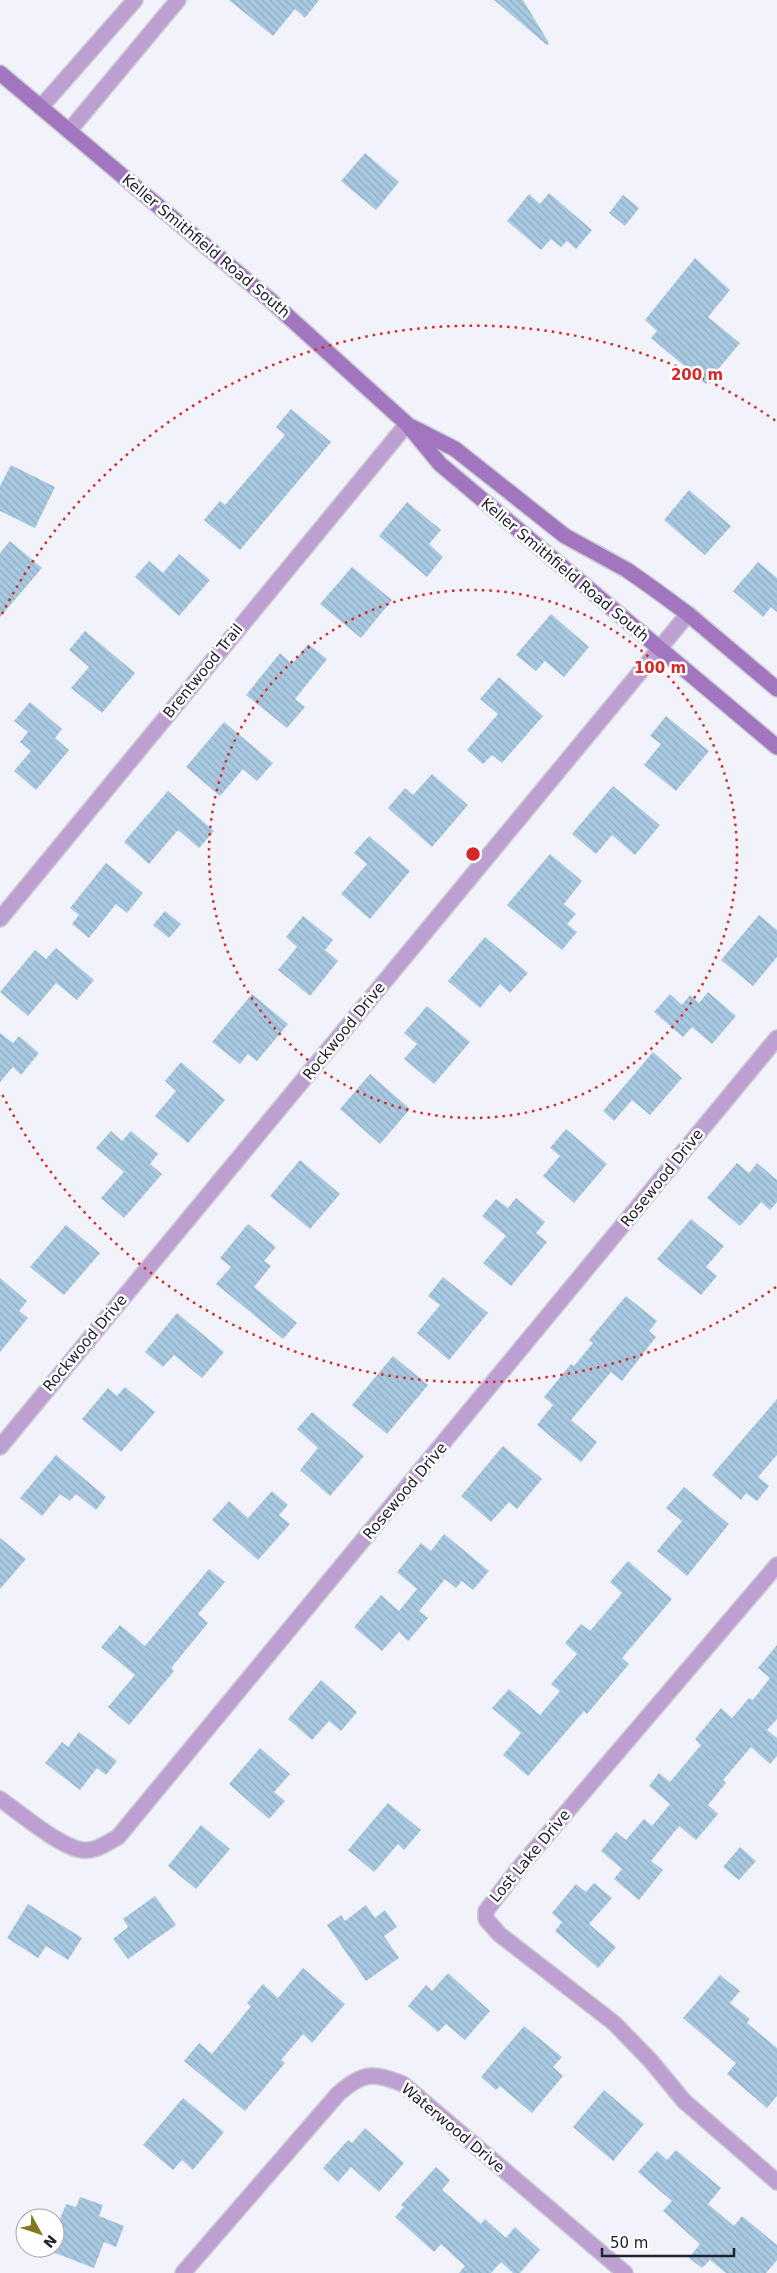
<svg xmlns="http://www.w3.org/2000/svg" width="777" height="2273" font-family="'DejaVu Sans',sans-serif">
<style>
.building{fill:url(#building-back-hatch)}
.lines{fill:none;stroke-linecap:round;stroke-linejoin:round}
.minor-casing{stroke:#cccdd5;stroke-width:18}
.secondary-casing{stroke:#cccdd5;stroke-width:18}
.minor{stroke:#bda0d1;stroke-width:15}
.secondary{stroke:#a176bf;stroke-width:15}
.ring{fill:none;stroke:#d62828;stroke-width:2.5;stroke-dasharray:2.5 5}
.labels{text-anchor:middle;stroke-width:5;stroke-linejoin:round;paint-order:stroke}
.street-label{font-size:15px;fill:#20222f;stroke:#fff}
.centre{fill:#d62828;stroke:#fff;stroke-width:2.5}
.ring-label{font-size:15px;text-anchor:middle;font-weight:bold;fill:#d62828;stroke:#fff;stroke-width:5;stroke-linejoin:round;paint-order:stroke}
</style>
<defs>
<pattern id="building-back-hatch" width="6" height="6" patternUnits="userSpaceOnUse" patternTransform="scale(1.25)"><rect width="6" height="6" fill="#a8c9e1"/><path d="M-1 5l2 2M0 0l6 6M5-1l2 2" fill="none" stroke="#90acc1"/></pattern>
</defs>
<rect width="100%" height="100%" fill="#f2f3fa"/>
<g class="building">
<polygon points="229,0 319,0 305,18 295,9 273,36"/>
<polygon points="494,0 523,0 549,43 547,45"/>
<polygon points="365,153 399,182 376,210 341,181"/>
<polygon points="549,193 592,230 576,249 567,241 561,247 551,239 541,250 507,221 529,194 540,204"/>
<polygon points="623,195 639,208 625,226 609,213"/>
<polygon points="695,258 730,290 708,317 740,343 706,384 651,338 657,331 645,320"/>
<polygon points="291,409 331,442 240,550 204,520 220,501 225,505 285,435 276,427"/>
<polygon points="11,465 55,487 35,528 0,511 0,486"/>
<polygon points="689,490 731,526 705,555 664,520"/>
<polygon points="407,502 441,530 429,544 443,557 427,577 379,536"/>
<polygon points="10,541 42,568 0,617 0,553"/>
<polygon points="179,554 210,580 179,616 135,577 149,561 163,573"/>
<polygon points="758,562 777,578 777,612 771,607 763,617 733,591"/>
<polygon points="352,567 392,600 361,638 320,604"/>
<polygon points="551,614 589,647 564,677 545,661 536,671 516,655"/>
<polygon points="85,631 135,673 102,713 71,688 89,667 69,650"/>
<polygon points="308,644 327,659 295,699 305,707 287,728 246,695 280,653 292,664"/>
<polygon points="499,677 543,716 502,763 492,755 483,764 467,750 498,714 480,699"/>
<polygon points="30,702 62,729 55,738 69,750 36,790 14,771 31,751 20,742 28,732 14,721"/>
<polygon points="666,716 709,751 676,791 644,765 661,744 650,736"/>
<polygon points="224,722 273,763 257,781 243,769 220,796 186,767"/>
<polygon points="432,774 468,805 432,847 388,808 405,788 413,795"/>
<polygon points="613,786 660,825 635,855 612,835 596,854 572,834"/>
<polygon points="168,791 214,831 199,848 178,830 149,864 124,842"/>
<polygon points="369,836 410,871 370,919 341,894 367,864 354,853"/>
<polygon points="550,854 582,881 564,904 576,914 567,924 577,932 562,950 507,905"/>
<polygon points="106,863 143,893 127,913 116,904 89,938 72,924 79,915 70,908"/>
<polygon points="165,911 181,924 169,938 153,925"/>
<polygon points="759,915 777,930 777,957 753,986 721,960"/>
<polygon points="303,916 333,940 325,950 338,961 310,996 278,970 297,947 286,937"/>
<polygon points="485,937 528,973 510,993 500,984 480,1008 448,981"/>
<polygon points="56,948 94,980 77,1000 56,983 28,1016 0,992 35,950 46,959"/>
<polygon points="708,992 736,1016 712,1044 692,1027 683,1037 654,1012 670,994 682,1005 690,995 699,1003"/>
<polygon points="252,994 288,1024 257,1061 248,1054 240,1064 212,1042"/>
<polygon points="427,1006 470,1042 434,1084 404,1059 417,1044 404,1033"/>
<polygon points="0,1033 13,1043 19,1036 39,1053 21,1075 13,1067 0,1082"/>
<polygon points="653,1052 682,1078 650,1115 632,1100 614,1121 603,1111"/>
<polygon points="181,1062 225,1100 188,1143 155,1116 176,1091 165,1081"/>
<polygon points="370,1074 410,1109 380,1144 340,1109"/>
<polygon points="566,1129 607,1164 574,1203 543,1176 560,1156 550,1148"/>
<polygon points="111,1131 122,1141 131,1131 158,1154 150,1164 162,1174 124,1218 101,1198 124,1172 96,1148"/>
<polygon points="300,1160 340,1194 310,1229 270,1196"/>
<polygon points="737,1163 749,1173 757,1163 777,1180 777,1202 770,1210 761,1202 740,1226 707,1198"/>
<polygon points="516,1198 545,1222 536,1233 547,1242 511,1286 483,1263 506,1236 482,1216 496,1199 508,1208"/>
<polygon points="691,1219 724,1246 706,1267 717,1276 701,1295 657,1259"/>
<polygon points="248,1224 276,1247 264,1261 271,1266 254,1287 297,1323 283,1339 216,1284 231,1267 220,1258"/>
<polygon points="66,1225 100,1253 64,1295 30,1267"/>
<polygon points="443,1277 488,1313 449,1360 417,1333 440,1305 428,1296"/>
<polygon points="0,1278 27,1301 19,1311 28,1318 0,1352"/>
<polygon points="626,1296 657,1321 649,1331 656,1337 622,1381 611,1372 571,1420 597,1442 581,1462 537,1425 553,1405 544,1397 571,1364 574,1366 593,1343 589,1340"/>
<polygon points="177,1313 224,1352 202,1378 174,1355 163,1367 145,1352"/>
<polygon points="393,1356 428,1385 387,1434 352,1405"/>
<polygon points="125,1387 155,1412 121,1452 82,1419 108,1388 117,1396"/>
<polygon points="777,1399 777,1455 758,1477 769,1486 757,1501 746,1493 741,1500 712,1475"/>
<polygon points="312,1412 364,1456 330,1496 300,1470 318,1448 297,1429"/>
<polygon points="503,1446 542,1479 517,1509 509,1502 491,1522 461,1496"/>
<polygon points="56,1455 106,1497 96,1510 76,1494 70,1501 60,1494 42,1516 20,1498"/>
<polygon points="684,1487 729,1524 687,1576 657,1551 682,1521 666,1508"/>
<polygon points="272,1491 288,1505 279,1515 290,1524 258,1560 212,1520 229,1501 248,1518"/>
<polygon points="444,1534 489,1571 473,1590 462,1581 456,1588 445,1579 419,1611 428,1618 408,1641 399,1632 382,1651 354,1627 381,1595 399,1611 417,1589 397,1572 421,1543 431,1551"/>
<polygon points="0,1538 26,1559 0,1589"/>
<polygon points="628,1561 672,1599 622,1658 629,1664 587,1714 584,1711 528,1776 503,1755 521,1733 492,1708 509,1689 540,1715 560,1691 551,1684 577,1654 565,1643 581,1624 590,1631 622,1593 610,1582"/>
<polygon points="209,1569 225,1582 198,1614 208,1623 171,1668 174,1671 129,1725 108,1707 135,1675 101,1647 120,1625 145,1646"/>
<polygon points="777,1645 777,1719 767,1730 777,1738 777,1756 770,1764 751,1747 723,1780 726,1783 708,1805 718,1814 696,1840 679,1826 651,1861 663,1870 639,1900 614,1879 622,1869 601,1851 616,1832 626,1840 644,1819 652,1826 670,1804 649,1786 659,1773 670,1782 701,1745 695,1739 721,1708 732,1718 749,1698 753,1700 770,1678 758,1668"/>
<polygon points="321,1680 357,1712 341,1731 329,1721 312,1740 288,1719"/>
<polygon points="79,1732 117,1761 106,1775 97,1768 80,1790 45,1763 62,1742 68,1747"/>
<polygon points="260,1748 290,1774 274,1792 285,1801 269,1819 229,1784"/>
<polygon points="388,1803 421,1830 404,1850 398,1844 374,1872 348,1850"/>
<polygon points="201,1825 230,1849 196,1889 168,1866"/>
<polygon points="740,1847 756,1861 739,1880 723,1867"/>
<polygon points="594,1883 612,1898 589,1924 616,1947 598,1968 555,1931 562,1922 552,1913 576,1884 586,1892"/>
<polygon points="155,1896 176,1925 128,1959 113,1939 128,1927 123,1919"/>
<polygon points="28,1904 82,1938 68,1960 46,1946 38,1958 7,1938"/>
<polygon points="366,1905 375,1918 385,1910 397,1927 384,1936 399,1958 366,1981 327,1925 341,1915 345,1921"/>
<polygon points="303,1968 345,2004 312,2043 303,2034 281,2060 285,2063 245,2111 184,2061 199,2043 212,2054 251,2006 247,2003 263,1984 278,1998"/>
<polygon points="448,1973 490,2011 465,2040 446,2024 438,2032 408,2006 426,1985 432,1991"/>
<polygon points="720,1975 740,1991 730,2003 750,2019 747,2023 777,2048 777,2096 767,2108 727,2074 736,2063 683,2018"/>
<polygon points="524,2026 562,2057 553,2067 563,2076 532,2113 500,2086 496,2090 481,2077"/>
<polygon points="604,2090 644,2124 613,2161 573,2127"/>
<polygon points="183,2098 224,2132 193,2170 182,2160 173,2170 143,2145"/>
<polygon points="365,2128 404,2163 379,2192 351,2167 338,2182 323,2168 348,2140 352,2143"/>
<polygon points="676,2150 721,2188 708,2204 734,2226 742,2216 777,2245 777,2260 766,2273 726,2273 710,2260 702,2268 689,2258 700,2244 663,2211 672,2201 638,2172 657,2151 667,2160"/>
<polygon points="436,2167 450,2180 442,2190 481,2224 485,2219 506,2238 515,2227 540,2250 520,2273 513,2273 501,2262 491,2273 459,2273 465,2266 441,2244 434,2252 395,2217 404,2207 401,2205"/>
<polygon points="80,2197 103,2205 99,2216 124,2226 116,2247 104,2242 94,2268 55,2253 55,2232 66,2204 76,2207"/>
</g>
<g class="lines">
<defs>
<g id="minor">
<polyline points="41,107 135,0"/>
<polyline points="69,131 178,0"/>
<polyline points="0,919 407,424"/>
<polyline points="0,1447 688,614"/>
<polyline points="777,1565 518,1869 486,1911 486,1919 499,1934 614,2023 650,2060 684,2101 777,2182"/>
<path d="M0,1799c20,14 60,48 82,51 13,2 25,-7 36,-13l659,-799"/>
<path d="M183,2273l155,-179c25,-22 35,-22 65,-10l222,189"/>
</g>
<g id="secondary">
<polyline points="0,73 270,300 407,424 440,464 777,747"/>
<polyline points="412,427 455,449 565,536 627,570 654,589 688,614 777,689"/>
</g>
</defs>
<use href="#minor" class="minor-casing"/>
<use href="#secondary" class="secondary-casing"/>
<use href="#minor" class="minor"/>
<use href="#secondary" class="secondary"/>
</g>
<g class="ring">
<circle cx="473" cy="854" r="264"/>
<path d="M776 1287A529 529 0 0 1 2 1094M2 614A529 529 0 0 1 776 421"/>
</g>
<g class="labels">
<g class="street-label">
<text transform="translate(206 246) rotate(40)" y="5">Keller Smithfield Road South</text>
<text transform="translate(565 570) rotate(40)" y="5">Keller Smithfield Road South</text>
<text transform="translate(203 671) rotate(-51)" y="5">Brentwood Trail</text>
<text transform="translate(344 1031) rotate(-51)" y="5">Rockwood Drive</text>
<text transform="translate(662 1178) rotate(-51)" y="5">Rosewood Drive</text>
<text transform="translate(85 1343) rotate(-50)" y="5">Rockwood Drive</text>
<text transform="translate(405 1491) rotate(-50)" y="5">Rosewood Drive</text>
<text transform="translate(530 1856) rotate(-50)" y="5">Lost Lake Drive</text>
<text transform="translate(453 2128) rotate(40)" y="5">Waterwood Drive</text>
</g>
</g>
<circle cx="473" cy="854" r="8" class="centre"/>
<g class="ring-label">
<text x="697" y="380">200 m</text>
<text x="660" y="673">100 m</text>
</g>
<g transform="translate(40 2233) rotate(130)"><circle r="24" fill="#ffffff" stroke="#a6a7ac"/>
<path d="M0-4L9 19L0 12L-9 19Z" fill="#84791e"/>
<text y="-8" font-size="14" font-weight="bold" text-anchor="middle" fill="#20222f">N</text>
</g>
<path d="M602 2248v8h132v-8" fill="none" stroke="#20222f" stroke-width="2.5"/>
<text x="610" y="2248" font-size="15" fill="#20222f" stroke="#ffffff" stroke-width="4" paint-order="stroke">50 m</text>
</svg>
